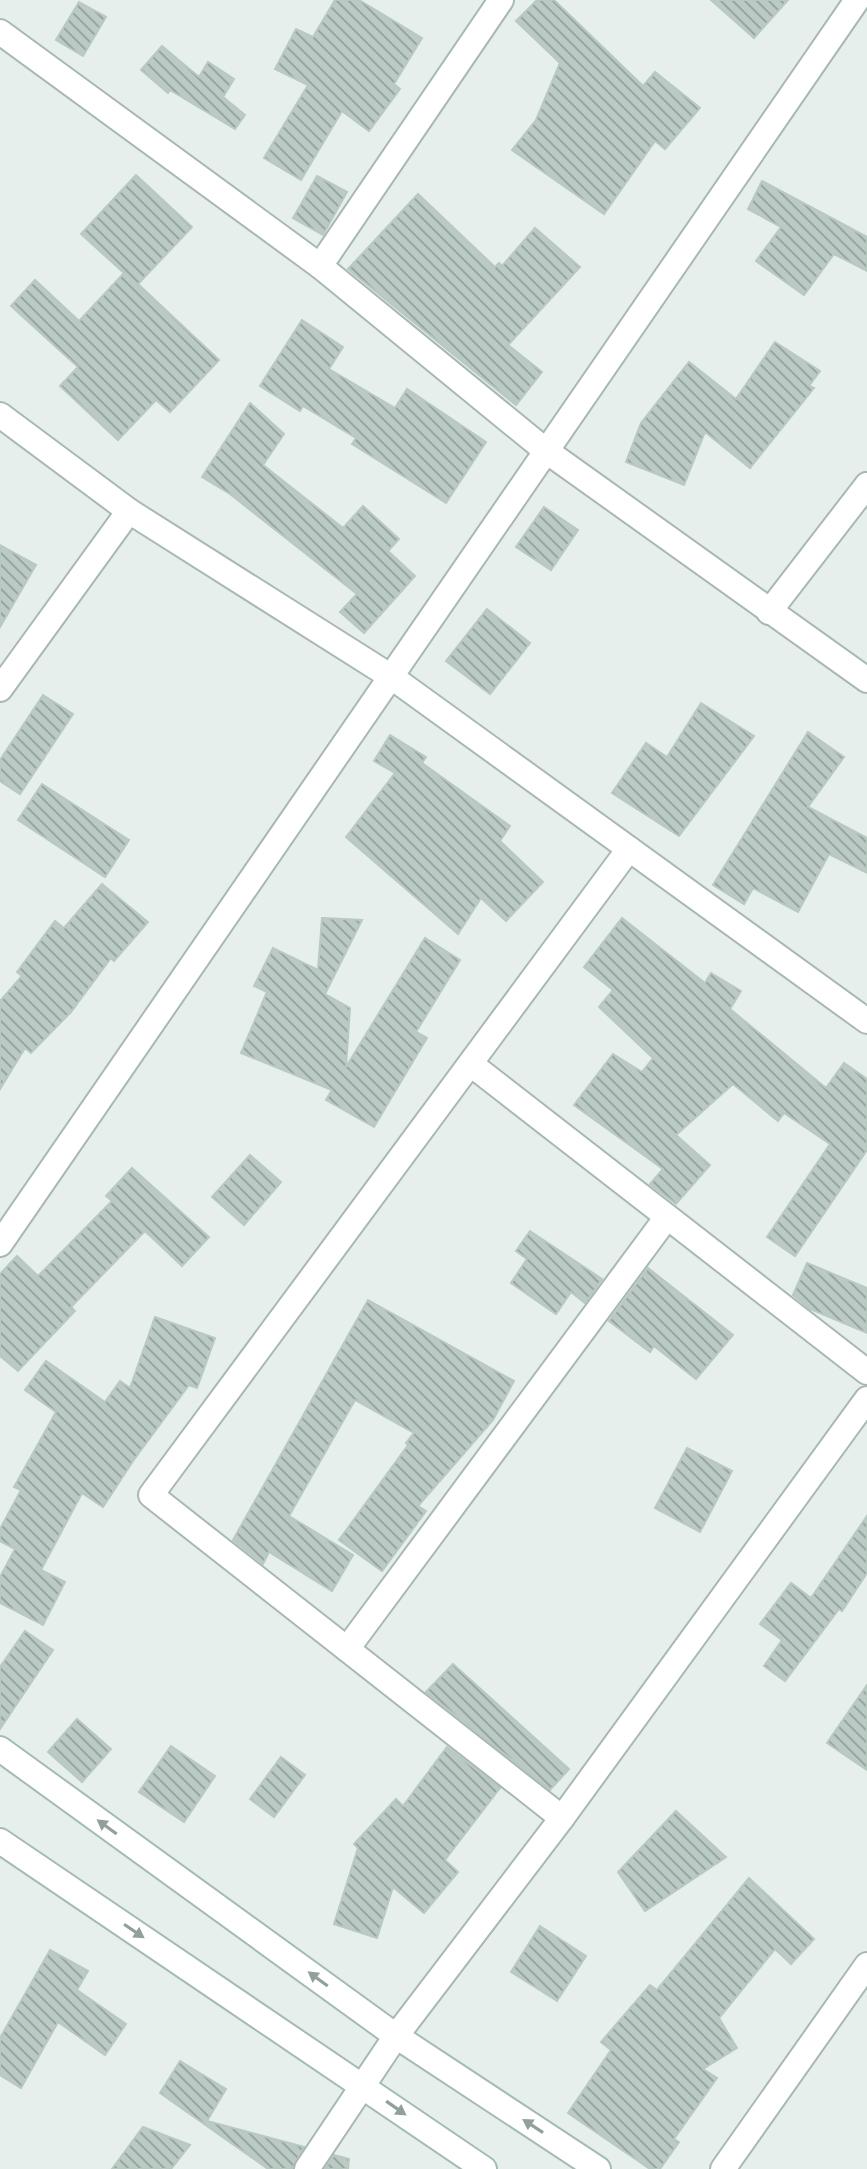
<svg xmlns="http://www.w3.org/2000/svg" width="867" height="2169" font-family="'Roboto Condensed',sans-serif">
<style>
.building{fill:url(#building-back-hatch);stroke:#b8c9c2;stroke-width:2}
.lines{fill:none;stroke-linecap:round;stroke-linejoin:round}
.street-casing{stroke:#a8b8b2;stroke-width:28}
.secondary-casing{stroke:#a4bbb3;stroke-width:28}
.street{stroke:#fff;stroke-width:24}
.secondary{stroke:#fff;stroke-width:24}
.oneway{fill:#92a09c}
</style>
<defs>
<pattern id="building-back-hatch" width="6" height="6" patternUnits="userSpaceOnUse" patternTransform="scale(2)"><rect width="6" height="6" fill="#bbcac4"/><path d="M-1 5l2 2M0 0l6 6M5-1l2 2" fill="none" stroke="#98a6a0"/></pattern>
</defs>
<rect width="100%" height="100%" fill="#e6efeb"/>
<g class="building">
<polygon points="335,0 359,0 422,38 394,84 400,89 369,131 342,111 301,180 264,158 308,85 275,69 296,29 313,37"/>
<polygon points="537,0 554,0 643,86 655,72 700,108 665,149 655,141 604,214 512,150 536,120 560,63 516,21"/>
<polygon points="711,0 788,0 754,38"/>
<polygon points="79,2 106,17 83,56 56,40"/>
<polygon points="162,46 199,77 208,62 234,79 223,97 245,115 235,129 170,90 168,93 141,70"/>
<polygon points="136,175 192,227 138,284 219,360 170,412 156,400 118,440 60,386 78,367 11,306 35,280 79,321 124,273 81,234"/>
<polygon points="317,176 347,192 323,235 293,218"/>
<polygon points="762,181 867,237 867,271 834,254 804,295 756,261 781,227 748,209"/>
<polygon points="418,194 495,267 499,263 502,266 535,228 580,267 508,345 542,372 516,405 348,269"/>
<polygon points="302,320 343,347 329,369 395,408 407,389 486,442 446,503 352,444 356,438 303,406 300,411 260,386"/>
<polygon points="775,342 820,371 809,386 814,388 750,468 705,432 684,485 626,462 641,423 689,362 736,399"/>
<polygon points="250,403 284,434 263,465 343,528 363,506 399,539 388,551 415,576 364,633 340,612 357,594 230,494 202,477"/>
<polygon points="544,507 578,530 551,570 516,547"/>
<polygon points="0,545 36,565 0,627"/>
<polygon points="487,609 530,643 490,694 446,661"/>
<polygon points="43,695 73,714 20,794 0,781 0,760"/>
<polygon points="701,703 754,736 679,836 612,793 646,743 667,757"/>
<polygon points="808,732 844,757 808,807 867,838 867,873 829,854 798,912 753,888 744,904 713,885"/>
<polygon points="390,735 426,757 422,763 510,826 500,841 543,882 506,921 481,898 458,934 346,837 395,773 374,761"/>
<polygon points="42,784 129,840 105,877 18,820"/>
<polygon points="102,884 148,922 114,961 111,958 71,1012 31,1053 25,1048 0,1089 0,1001 22,976 17,972 55,921 64,928"/>
<polygon points="322,918 362,920 325,994 350,1008 346,1067 425,938 460,960 416,1032 427,1038 374,1127 326,1100 332,1090 241,1053 267,992 254,986 273,948 318,970"/>
<polygon points="622,918 705,983 711,973 741,991 730,1009 826,1088 844,1063 867,1079 867,1150 795,1256 767,1237 830,1144 784,1113 778,1121 733,1084 676,1135 710,1165 676,1204 650,1184 663,1169 574,1105 613,1054 642,1072 653,1058 599,1007 613,990 584,967"/>
<polygon points="250,1155 281,1182 244,1225 212,1197"/>
<polygon points="132,1168 209,1237 182,1266 145,1231 71,1307 75,1311 18,1371 0,1356 0,1274 17,1256 38,1276 112,1201 106,1196"/>
<polygon points="530,1231 602,1279 585,1303 571,1292 556,1314 511,1283 527,1259 516,1251"/>
<polygon points="807,1263 867,1288 867,1333 810,1309 793,1295"/>
<polygon points="648,1268 733,1335 696,1379 654,1346 650,1352 609,1321"/>
<polygon points="368,1300 514,1381 493,1420 418,1506 426,1511 382,1571 339,1540 408,1445 406,1443 414,1433 355,1400 289,1516 353,1555 332,1591 269,1552 263,1564 233,1540"/>
<polygon points="155,1317 215,1338 197,1388 189,1385 133,1461 103,1507 82,1493 41,1570 65,1582 43,1625 0,1603 0,1577 15,1549 0,1541 0,1529 21,1490 14,1487 56,1412 25,1390 46,1361 105,1402 120,1381 130,1388"/>
<polygon points="687,1448 732,1471 700,1532 655,1508"/>
<polygon points="867,1516 867,1573 842,1611 839,1609 785,1681 764,1666 782,1640 760,1624 791,1583 811,1598"/>
<polygon points="25,1631 53,1650 0,1729 0,1667"/>
<polygon points="453,1664 569,1769 550,1790 426,1692"/>
<polygon points="867,1685 867,1770 827,1743"/>
<polygon points="77,1719 111,1749 82,1782 48,1752"/>
<polygon points="171,1746 215,1776 184,1822 139,1792"/>
<polygon points="447,1747 500,1788 445,1860 458,1872 424,1913 393,1887 377,1938 334,1924 358,1848 354,1844 396,1799 403,1806"/>
<polygon points="281,1757 305,1775 274,1817 250,1799"/>
<polygon points="676,1811 726,1857 645,1911 618,1872"/>
<polygon points="749,1878 814,1939 791,1964 775,1949 719,2018 737,2048 703,2069 717,2078 674,2139 679,2142 660,2169 650,2169 568,2113 611,2050 601,2042 650,1985 657,1990"/>
<polygon points="540,1926 586,1956 557,2001 511,1972"/>
<polygon points="50,1950 88,1971 77,1990 126,2024 105,2055 58,2022 21,2088 0,2075 0,2038"/>
<polygon points="180,2061 226,2089 207,2121 304,2147 292,2169 268,2169 160,2093"/>
<polygon points="143,2127 190,2145 171,2169 112,2169"/>
<polygon points="334,2155 349,2159 348,2169 325,2169"/>
</g>
<g class="lines">
<defs>
<g id="street">
<polyline points="0,32 320,266 545,450 867,680"/>
<polyline points="320,266 501,0"/>
<polyline points="0,415 129,511 393,678 867,1021"/>
<polyline points="769,612 867,485"/>
<polyline points="0,689 129,511"/>
<polyline points="472,1065 867,1372"/>
<polyline points="0,1244 857,0"/>
<polyline points="347,1649 667,1217"/>
<polyline points="562,1818 151,1495 629,849"/>
<polyline points="307,2169 396,2036 562,1818 867,1399"/>
<polyline points="723,2169 867,1965"/>
</g>
<g id="secondary">
<polyline points="0,1749 396,2036 598,2169"/>
<polyline points="0,1841 484,2169"/>
</g>
</defs>
<use href="#street" class="street-casing"/>
<use href="#secondary" class="secondary-casing"/>
<use href="#street" class="street"/>
<use href="#secondary" class="secondary"/>
</g>
<defs><path id="oneway-solid" d="M-6-.8H1V-3.2L6.5 0L1 3.2V.8H-6Z" transform="scale(2)"/></defs>
<g class="oneway">
<use href="#oneway-solid" transform="translate(107 1827) rotate(-144)"/>
<use href="#oneway-solid" transform="translate(134 1931) rotate(34)"/>
<use href="#oneway-solid" transform="translate(318 1979) rotate(-144)"/>
<use href="#oneway-solid" transform="translate(396 2108) rotate(35)"/>
<use href="#oneway-solid" transform="translate(533 2126) rotate(-147)"/>
</g>
</svg>
